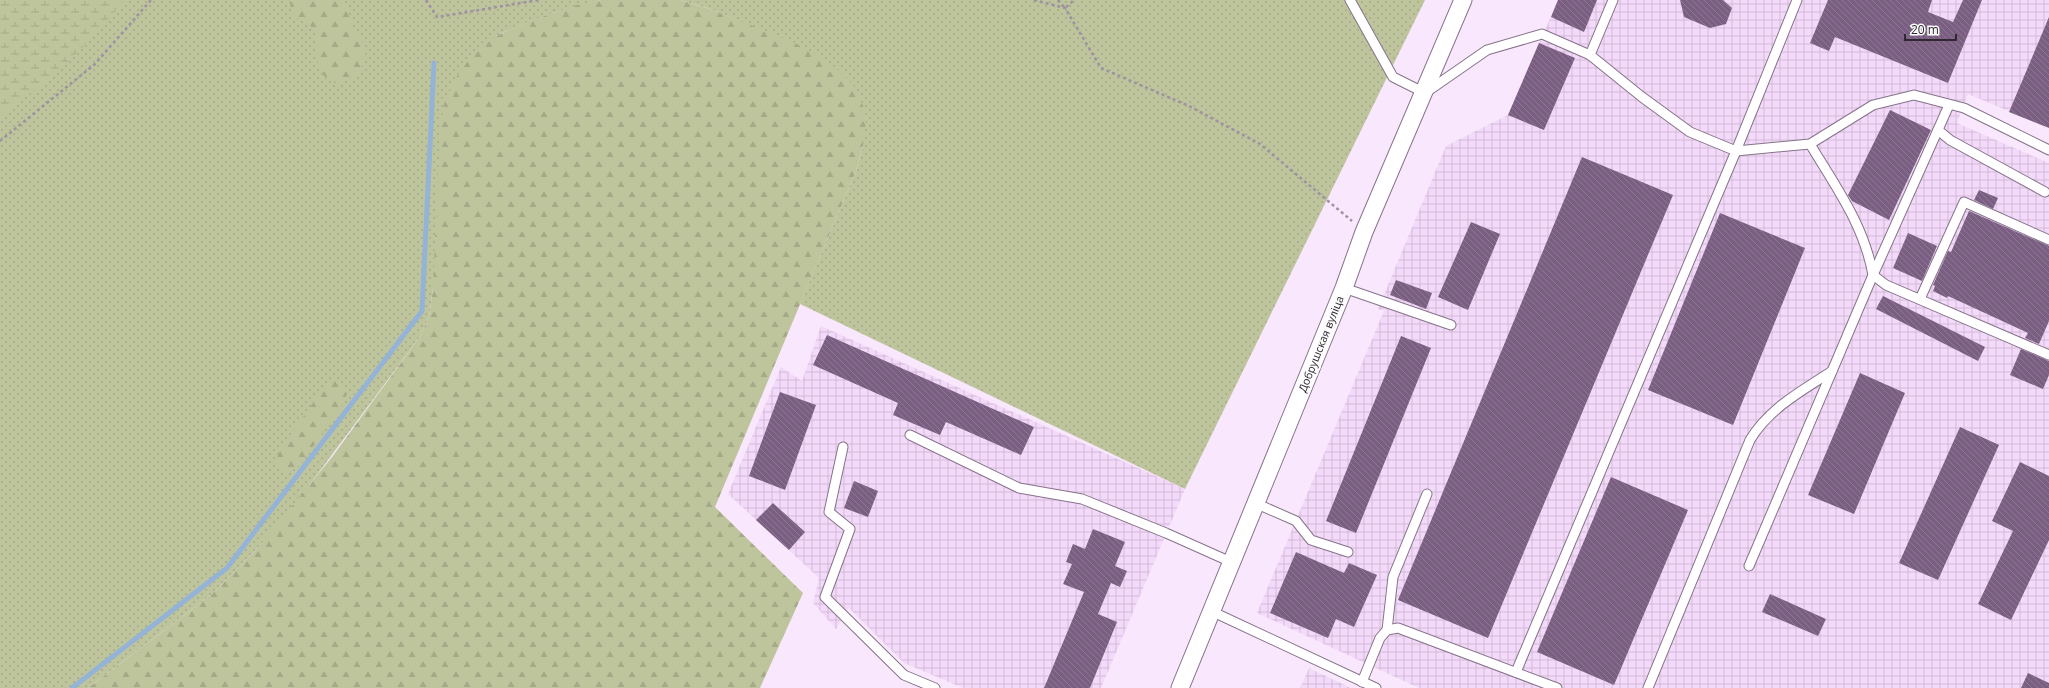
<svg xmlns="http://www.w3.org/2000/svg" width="2049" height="688" font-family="'Open Sans',sans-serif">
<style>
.industrial{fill:url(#industrial-grid)}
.grass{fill:url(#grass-dots)}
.forest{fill:url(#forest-firs)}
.wetland{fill:url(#wetland-marsh)}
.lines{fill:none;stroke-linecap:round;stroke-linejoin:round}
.stream{stroke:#94b3d7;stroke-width:5}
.building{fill:url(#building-back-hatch)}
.service-casing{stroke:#86738a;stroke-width:11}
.minor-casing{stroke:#86738a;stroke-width:19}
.path{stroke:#9e91a1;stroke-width:2.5;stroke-dasharray:3 3;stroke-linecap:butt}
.service{stroke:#fff;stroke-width:9}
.minor{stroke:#fff;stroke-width:17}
.labels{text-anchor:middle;stroke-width:4;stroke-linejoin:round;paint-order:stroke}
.street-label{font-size:11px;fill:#2f2731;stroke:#fcfcfc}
</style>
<defs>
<pattern id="industrial-grid" width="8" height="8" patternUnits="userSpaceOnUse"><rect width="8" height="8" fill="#f4dafa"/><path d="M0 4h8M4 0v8" fill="none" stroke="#d2bbd7"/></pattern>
<pattern id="grass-dots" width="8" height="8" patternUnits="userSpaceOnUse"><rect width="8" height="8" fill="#bec59d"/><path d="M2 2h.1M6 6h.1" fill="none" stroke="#a4a988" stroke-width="1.8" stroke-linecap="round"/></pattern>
<pattern id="forest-firs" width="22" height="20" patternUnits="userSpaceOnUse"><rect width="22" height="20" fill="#bec59d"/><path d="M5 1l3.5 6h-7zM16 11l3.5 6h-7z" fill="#a4a988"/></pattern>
<pattern id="wetland-marsh" width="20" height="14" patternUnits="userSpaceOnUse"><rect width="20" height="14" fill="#bec59d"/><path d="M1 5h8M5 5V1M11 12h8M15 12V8" fill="none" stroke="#a4a988"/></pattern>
<pattern id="building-back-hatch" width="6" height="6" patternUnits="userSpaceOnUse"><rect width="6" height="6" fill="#7b5f82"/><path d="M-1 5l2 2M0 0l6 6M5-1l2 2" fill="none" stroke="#8c7792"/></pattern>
</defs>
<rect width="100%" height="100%" fill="#f9e8fd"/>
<g class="industrial">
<polygon points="1558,0 2049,0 2049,128 1968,94 1957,123 2049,163 2049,688 1419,688 1257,613 1384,311 1378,309 1446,146 1508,115"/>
<polygon points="821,326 1185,489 1101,688 963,688 904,663 849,608 836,629 813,603 819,578 728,494 781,367 802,381"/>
<polygon points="1309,668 1351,688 1300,688"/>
</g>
<g class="grass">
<path d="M0,0h601c-36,8 -71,20 -105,36l-63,253 -4,27 -10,22 -126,169 -38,44 -43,43 -124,94h-88z"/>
<polygon points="680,0 1425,0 1185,489 800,304 856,171 864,142 748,25 713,10"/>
</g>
<g class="forest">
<path d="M290,0h55c2,9 4,18 8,26 4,8 11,15 12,25 1,9 -3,18 -10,24 -7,6 -16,11 -25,6 -20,-14 -8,-33 -16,-50 -8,-16 -24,-6 -24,-31z"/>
<polygon points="601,0 680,0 713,10 795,43 821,57 842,73 858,91 866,115 864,142 856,171 715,507 803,593 760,688 88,688 212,594 255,551 332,457 419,338 429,316 433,289 440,131 444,104 455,79 472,55 496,36 527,22 577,5"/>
<path d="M336,380c12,5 12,14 7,25l-43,60 -12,8 -5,-1 -7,-9 3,-13 45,-62 6,-5z"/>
</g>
<path class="wetland" d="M0,0h124c-34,45 -79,84 -124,116z"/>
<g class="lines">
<polyline class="stream" points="72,688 227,568 422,311 434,63"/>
</g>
<g class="building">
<polygon points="1558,0 1597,0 1584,32 1551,17"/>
<polygon points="1680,0 1723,0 1732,8 1726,24 1710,28 1684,17"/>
<polygon points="1828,0 1932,0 1928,12 1953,22 1963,0 1982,0 1948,83 1835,37 1829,51 1810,43"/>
<polygon points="2049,17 2049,128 2009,112"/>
<polygon points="1539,43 1575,58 1544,130 1508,115"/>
<polygon points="1890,110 1931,130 1889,220 1852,201 1848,195"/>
<polygon points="1582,157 1673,195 1488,638 1398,600"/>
<polygon points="1979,190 1998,198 1993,209 1974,200"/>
<polygon points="1969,211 2049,246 2049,321 2039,344 2025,338 2028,333 2026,332 1948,296 1947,298 1933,291 1935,286 1933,285 1948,251 1951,252"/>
<polygon points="1720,213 1805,248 1733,425 1648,390"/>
<polygon points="1471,222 1500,234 1468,310 1438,297"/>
<polygon points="1908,233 1937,246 1922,281 1893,268"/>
<polygon points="1396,280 1432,293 1426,309 1390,295"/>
<polygon points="1883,296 1985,347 1978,361 1876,309"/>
<polygon points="827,335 1034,427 1021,455 946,422 940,435 893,415 898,403 813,365"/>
<polygon points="1401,336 1431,348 1356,533 1326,521"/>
<polygon points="2021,349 2049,361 2049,375 2043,389 2010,375"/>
<polygon points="1860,373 1905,393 1854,514 1808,495"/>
<polygon points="780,392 816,405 785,490 749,476"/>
<polygon points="1960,427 1999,445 1938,580 1899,563"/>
<polygon points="2020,462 2049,476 2049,540 2011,620 1978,604 2013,531 1992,521"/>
<polygon points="1611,477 1688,510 1614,685 1537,652"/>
<polygon points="854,481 878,491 868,517 844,508"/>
<polygon points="773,503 805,532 789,550 756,520"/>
<polygon points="1093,529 1125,542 1115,566 1127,571 1120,587 1111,583 1098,614 1117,622 1090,688 1044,688 1084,592 1063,584 1072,564 1066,562 1073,544 1085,549"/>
<polygon points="1296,552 1344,573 1349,563 1377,575 1354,627 1336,619 1328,638 1270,613"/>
<polygon points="1770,594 1826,619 1818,636 1762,612"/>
<polygon points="2028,673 2049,683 2049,688 2021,688"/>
</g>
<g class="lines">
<defs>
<g id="service">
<polyline points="1350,0 1393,77 1425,93 1487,50 1542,34 1590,55 1642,97 1690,132 1736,151 1810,144 1873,105 1914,95 1964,108 2049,150"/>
<polyline points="1590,55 1613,0"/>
<polyline points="1949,105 1873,275 1886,285 2049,355"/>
<polyline points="1938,130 1950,140 2045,192"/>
<polyline points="1344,288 1451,325"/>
<polyline points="1920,299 1964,202 2049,240"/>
<polyline points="910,435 1019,488 1082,499 1166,533 1231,562"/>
<polyline points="843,447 829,512 850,529 825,597 904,675 935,688"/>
<polyline points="1255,503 1296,521 1311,540 1348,552"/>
<path d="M1749,566l124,-291c-9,-50 -37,-88 -63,-131"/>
<polyline points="1211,611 1376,688"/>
<polyline points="1387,630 1393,577 1427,494"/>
<polyline points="1516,672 1736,151 1797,0"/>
<polyline points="1362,682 1380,638 1387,630 1398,628 1557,688"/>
<path d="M1648,688l102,-248c19,-32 52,-49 82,-69"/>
</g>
<polyline id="minor" points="1180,688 1344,288 1364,232 1463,0"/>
</defs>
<use href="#service" class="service-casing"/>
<use href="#minor" class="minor-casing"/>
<g class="path">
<polyline points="426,0 437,17 539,0"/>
<polyline points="1034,0 1065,8 1101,68 1189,106 1260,144 1352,221"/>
<polyline points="1058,0 1065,8 1074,0"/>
<polyline points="0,141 95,64 151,0"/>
</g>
<use href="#service" class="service"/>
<use href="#minor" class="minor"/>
</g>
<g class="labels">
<g class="street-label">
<text transform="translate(1321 344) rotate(-68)" y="4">Добрушская вуліца</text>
</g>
</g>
<path d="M1905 34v6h51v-6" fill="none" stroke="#2f2731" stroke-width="2"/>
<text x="1911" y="34" font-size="12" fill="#2f2731" stroke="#fcfcfc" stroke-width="3" paint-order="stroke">20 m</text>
</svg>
